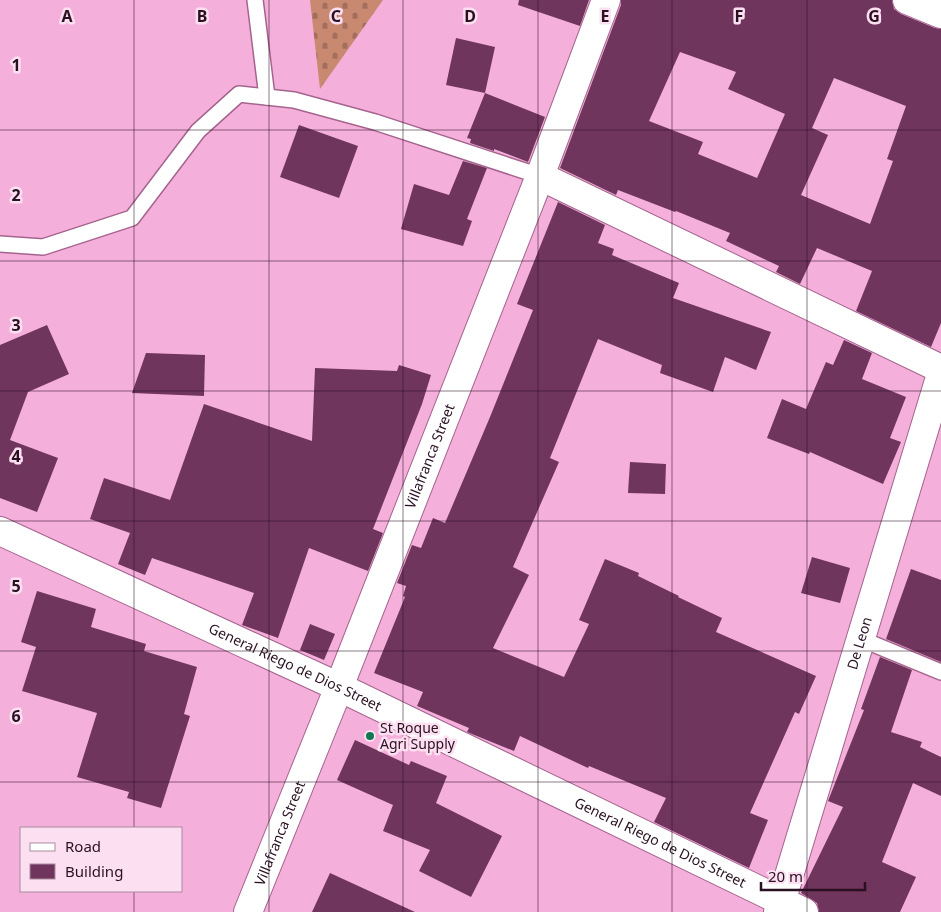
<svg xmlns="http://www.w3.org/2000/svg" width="941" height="912" font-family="'Noto Sans',sans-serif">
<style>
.cemetery{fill:url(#cemetery-stones)}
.building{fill:#70355d;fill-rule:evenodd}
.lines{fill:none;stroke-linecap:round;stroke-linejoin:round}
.service-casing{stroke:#a5648e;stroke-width:18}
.minor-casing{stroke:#a5648e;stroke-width:30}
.tertiary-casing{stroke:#a5648e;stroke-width:30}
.service{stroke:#fff;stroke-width:15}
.minor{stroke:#fff;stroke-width:28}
.tertiary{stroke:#fff;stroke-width:28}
.grid{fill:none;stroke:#2a1122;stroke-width:1;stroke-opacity:0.55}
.poi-dot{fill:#117851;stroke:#fcdff1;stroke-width:2}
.labels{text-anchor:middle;stroke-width:5;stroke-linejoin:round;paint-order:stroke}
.street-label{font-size:14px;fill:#2a1122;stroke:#fcdff1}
.poi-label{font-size:14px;fill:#2a1122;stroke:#fcdff1;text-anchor:start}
.grid-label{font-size:16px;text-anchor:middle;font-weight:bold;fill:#2a1122;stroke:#fcdff1;stroke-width:5;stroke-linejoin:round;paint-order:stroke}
</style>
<defs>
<pattern id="cemetery-stones" width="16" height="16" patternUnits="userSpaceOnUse" patternTransform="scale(1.25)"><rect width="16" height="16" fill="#c98971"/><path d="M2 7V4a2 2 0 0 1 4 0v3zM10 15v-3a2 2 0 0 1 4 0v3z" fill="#a36f5c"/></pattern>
</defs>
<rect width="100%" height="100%" fill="#f5afdb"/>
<polygon class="cemetery" points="310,0 383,0 320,89"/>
<g class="building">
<polygon points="519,0 589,0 580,26 518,5"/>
<path d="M621,0h271l2,9 7,5 34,14 6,1v294l-10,24 -75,-36 16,-40 -55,-23 -17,36 -24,-12 3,-6 -53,-25 4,-8 -54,-22 -1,1 -57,-22 -2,5 -56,-27 61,-163zM680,52l56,20 -8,17 57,25 -28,64 -59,-24 5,-12 -54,-21zM834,78l72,28 -19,53 6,2 -23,63 -69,-29 27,-60 -16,-7z"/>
<polygon points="456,38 495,47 485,93 446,85"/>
<polygon points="485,93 545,117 528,162 494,149 494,151 470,143 471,139 467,138"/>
<polygon points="299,125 358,146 339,198 280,177"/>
<polygon points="463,161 487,168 467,219 472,221 463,246 401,229 414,184 449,195"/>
<polygon points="558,202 605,225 598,243 614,249 612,255 679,283 673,298 771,332 756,370 725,357 713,392 660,373 662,365 598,339 550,458 559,462 513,567 529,575 493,648 564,677 589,624 579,620 605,559 639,573 638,576 679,596 678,597 722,618 716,632 816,676 799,714 795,712 750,813 768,820 749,868 654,822 666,798 589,766 588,768 520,736 514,751 467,732 469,728 417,706 423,692 374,673 405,597 403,596 406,586 397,583 412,545 421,548 433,518 445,523 490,417 533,310 517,304"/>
<polygon points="47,325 69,374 28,392 10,440 58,458 37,512 0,498 0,345"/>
<polygon points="844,340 872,353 862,379 906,397 890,438 901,442 883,484 810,452 809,454 767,438 782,399 806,409 826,362 833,365"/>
<polygon points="146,353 205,355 204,396 132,393"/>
<polygon points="399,365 431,375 422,404 373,529 383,533 368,571 309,548 278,638 242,625 254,593 152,558 145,575 118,564 130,533 90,519 104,478 170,500 204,404 312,441 315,368 397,371"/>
<polygon points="630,462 666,464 665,494 628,493"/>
<polygon points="812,557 850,568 840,603 801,593"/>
<polygon points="911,569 941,580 941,662 886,639"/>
<polygon points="37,591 96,609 91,627 146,644 144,651 197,667 184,714 190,716 161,808 127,798 129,792 77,777 97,713 22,691 36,647 21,642"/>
<polygon points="310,624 335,634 324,660 300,650"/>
<polygon points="880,657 912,670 891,732 922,742 920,747 941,757 941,796 913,783 882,862 916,877 900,912 819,912 817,903 801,893 843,807 828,801 864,710 861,709"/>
<polygon points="355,740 409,765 411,761 447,776 436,803 502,836 471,897 419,871 430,850 383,831 393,805 337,780"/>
<polygon points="330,873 415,912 312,912"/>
</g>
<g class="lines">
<defs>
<g id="service">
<polyline points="255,0 267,97"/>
<polyline points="0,244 43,247 132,218 198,131 239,94 294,100 375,122 540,176"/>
<polyline points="861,639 941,672"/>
</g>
<g id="minor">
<polyline points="907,0 941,14"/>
<polyline points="540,176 941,369"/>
<path id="s1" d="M339,687l201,-511 66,-176"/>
<path id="s2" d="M778,912l163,-538"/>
</g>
<g id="tertiary">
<path id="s3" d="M0,531l339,156 465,225"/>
<path id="s4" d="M248,912l91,-225"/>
</g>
</defs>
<use href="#service" class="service-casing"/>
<use href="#minor" class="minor-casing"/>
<use href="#tertiary" class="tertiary-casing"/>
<use href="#service" class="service"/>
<use href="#minor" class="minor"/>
<use href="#tertiary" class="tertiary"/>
</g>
<path class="grid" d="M134,0v828M269,0v912M403,0v912M538,0v912M672,0v912M807,0v912M0,130h941M0,261h941M0,391h941M0,521h941M0,651h941M0,782h941M134,891v21"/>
<circle class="poi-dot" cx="370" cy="736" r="5"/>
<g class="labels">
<g class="street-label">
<text dy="5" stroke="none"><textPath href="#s1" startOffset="248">Villafranca Street</textPath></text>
<text dy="5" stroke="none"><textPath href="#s2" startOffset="281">De Leon</textPath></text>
<text dy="5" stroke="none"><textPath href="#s3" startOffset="325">General Riego de Dios Street</textPath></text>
<text dy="5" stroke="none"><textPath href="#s4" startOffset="85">Villafranca Street</textPath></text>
<text dy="5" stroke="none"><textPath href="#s3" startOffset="730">General Riego de Dios Street</textPath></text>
</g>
<g class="poi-label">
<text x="380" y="733">St Roque<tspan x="380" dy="16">Agri Supply</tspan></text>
</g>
</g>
<g class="grid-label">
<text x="67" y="22">A</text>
<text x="202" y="22">B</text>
<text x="336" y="22">C</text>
<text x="470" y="22">D</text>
<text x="605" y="22">E</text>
<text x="739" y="22">F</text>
<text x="874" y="22">G</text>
<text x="16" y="71">1</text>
<text x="16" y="201">2</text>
<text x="16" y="331">3</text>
<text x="16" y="462">4</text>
<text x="16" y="592">5</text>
<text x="16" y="722">6</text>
</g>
<rect x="20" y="827" width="162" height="65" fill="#fcdff1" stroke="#a88d9e"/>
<rect x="30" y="843" width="25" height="8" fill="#ffffff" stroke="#a88d9e"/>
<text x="65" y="852" font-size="15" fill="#2a1122">Road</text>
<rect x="30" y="864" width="25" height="15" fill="#70355d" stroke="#a88d9e"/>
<text x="65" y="877" font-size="15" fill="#2a1122">Building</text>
<path d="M761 882v8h104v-8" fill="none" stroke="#2a1122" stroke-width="2.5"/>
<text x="768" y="882" font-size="15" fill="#2a1122" stroke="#fcdff1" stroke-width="4" paint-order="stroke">20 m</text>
</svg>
